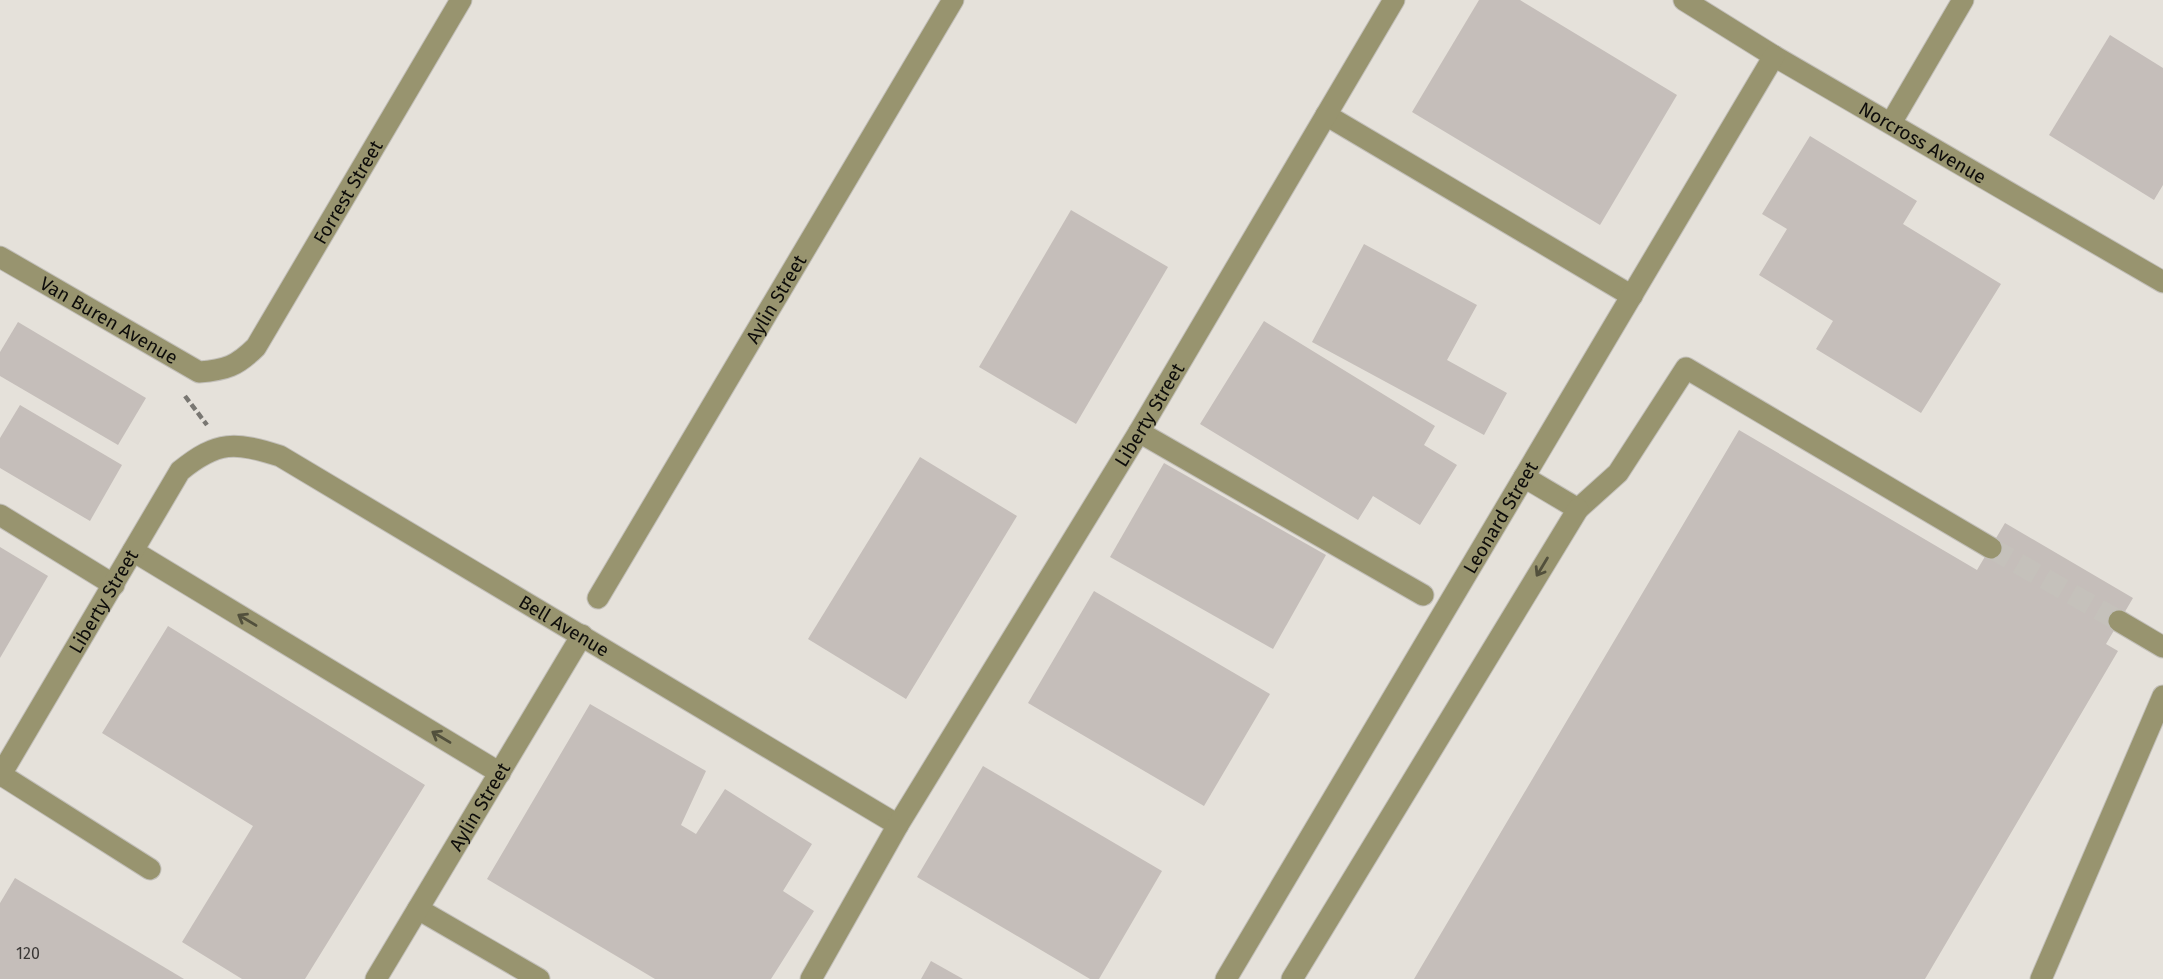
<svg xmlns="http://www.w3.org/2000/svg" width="2163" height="979" font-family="'Fira Sans',sans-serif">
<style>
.building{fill:#c5beba}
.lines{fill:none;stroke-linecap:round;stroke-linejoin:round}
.minor-tunnel{stroke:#c5c1bb;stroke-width:21;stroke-dasharray:21 10;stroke-linecap:butt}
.minor-casing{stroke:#c2bfb9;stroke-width:23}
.path{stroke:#797772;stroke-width:4.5;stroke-dasharray:7 3.5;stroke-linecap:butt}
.minor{stroke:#98946f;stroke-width:21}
.oneway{stroke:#52503c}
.labels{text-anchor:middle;stroke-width:5;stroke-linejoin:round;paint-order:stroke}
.number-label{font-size:16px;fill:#3b3836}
.street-label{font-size:19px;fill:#0d0c0a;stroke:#fff}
</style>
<rect width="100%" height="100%" fill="#e5e1da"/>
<g class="building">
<polygon points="1479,0 1520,0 1677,95 1600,225 1412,112"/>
<polygon points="2110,35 2163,68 2163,185 2154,200 2049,135"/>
<polygon points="1810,136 1917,201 1903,224 2001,284 1921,413 1816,349 1833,321 1759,275 1787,229 1762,214"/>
<polygon points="1071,210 1168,267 1076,424 979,367"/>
<polygon points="1364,244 1477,305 1447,360 1507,393 1484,435 1312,342"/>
<polygon points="1264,321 1435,426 1424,445 1457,465 1420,525 1373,496 1358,520 1200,424"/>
<polygon points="18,322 146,398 118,445 0,376 0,352"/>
<polygon points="20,405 122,465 90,521 0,468 0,438"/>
<polygon points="1739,430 1977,570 2005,523 2133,598 2106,644 2118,651 1925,979 1414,979"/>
<polygon points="920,457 1017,516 906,699 808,639"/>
<polygon points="1164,463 1326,555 1273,649 1110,557"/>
<polygon points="0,547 48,576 0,658"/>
<polygon points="1094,591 1270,694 1204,806 1028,703"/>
<polygon points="168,626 425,785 305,979 242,979 182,942 253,826 102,733"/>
<polygon points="590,704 706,771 681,825 696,834 725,789 812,844 783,891 814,911 771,979 655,979 487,879"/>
<polygon points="983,766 1162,871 1099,979 1090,979 917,877"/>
<polygon points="15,878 184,979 0,979 0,903"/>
<polygon points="931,961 963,979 921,979"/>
</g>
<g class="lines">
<polyline class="minor-tunnel" points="1991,548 2119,621"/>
<defs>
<g id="minor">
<path id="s1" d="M1684,0l90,56 389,226"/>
<polyline points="1326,115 1632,296"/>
<polyline points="1891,123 1963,0"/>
<path id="s2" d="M0,257l199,115c27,-2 38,-6 57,-25l205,-347"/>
<polyline points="1139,432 1423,595"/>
<polyline points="1524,477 1578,509 1618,473 1686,368 1991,548"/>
<polyline points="0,515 114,585"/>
<polyline points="133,551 500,773"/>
<path id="s3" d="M598,598l355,-598"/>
<polyline points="2119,621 2163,647"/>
<polyline points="0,774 150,869"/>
<path id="s4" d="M0,776l180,-305c38,-31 55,-29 100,-15l618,369"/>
<polyline points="418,909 539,979"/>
<path id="s5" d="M376,979l206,-344"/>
<path id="s6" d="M811,979l87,-154 241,-393 255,-432"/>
<path id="s7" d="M1226,979l548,-923"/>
<polyline points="1292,979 1578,509"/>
<polyline points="2041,979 2163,696"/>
</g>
</defs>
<use href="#minor" class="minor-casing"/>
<polyline class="path" points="185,396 207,425"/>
<use href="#minor" class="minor"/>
</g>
<defs><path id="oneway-shaft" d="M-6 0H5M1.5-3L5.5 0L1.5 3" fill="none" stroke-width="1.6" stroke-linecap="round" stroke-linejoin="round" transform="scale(1.75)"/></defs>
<g class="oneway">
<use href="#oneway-shaft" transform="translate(1542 567) rotate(121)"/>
<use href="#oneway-shaft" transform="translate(247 620) rotate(-149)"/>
<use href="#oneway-shaft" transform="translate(441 737) rotate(-149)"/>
</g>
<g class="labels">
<g class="number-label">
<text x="28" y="959">120</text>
</g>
<g class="street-label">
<text dy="7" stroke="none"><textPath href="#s1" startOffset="278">Norcross Avenue</textPath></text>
<text dy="7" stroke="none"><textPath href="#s2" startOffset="474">Forrest Street</textPath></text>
<text dy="7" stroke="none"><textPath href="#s3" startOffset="348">Aylin Street</textPath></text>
<text dy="7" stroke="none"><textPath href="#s2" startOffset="126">Van Buren Avenue</textPath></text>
<text dy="7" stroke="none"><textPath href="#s6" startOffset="658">Liberty Street</textPath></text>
<text dy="7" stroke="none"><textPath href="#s7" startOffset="537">Leonard Street</textPath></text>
<text dy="7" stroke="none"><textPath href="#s4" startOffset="203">Liberty Street</textPath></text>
<text dy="7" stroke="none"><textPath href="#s4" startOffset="793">Bell Avenue</textPath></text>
<text dy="7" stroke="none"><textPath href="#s5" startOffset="201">Aylin Street</textPath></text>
</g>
</g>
</svg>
